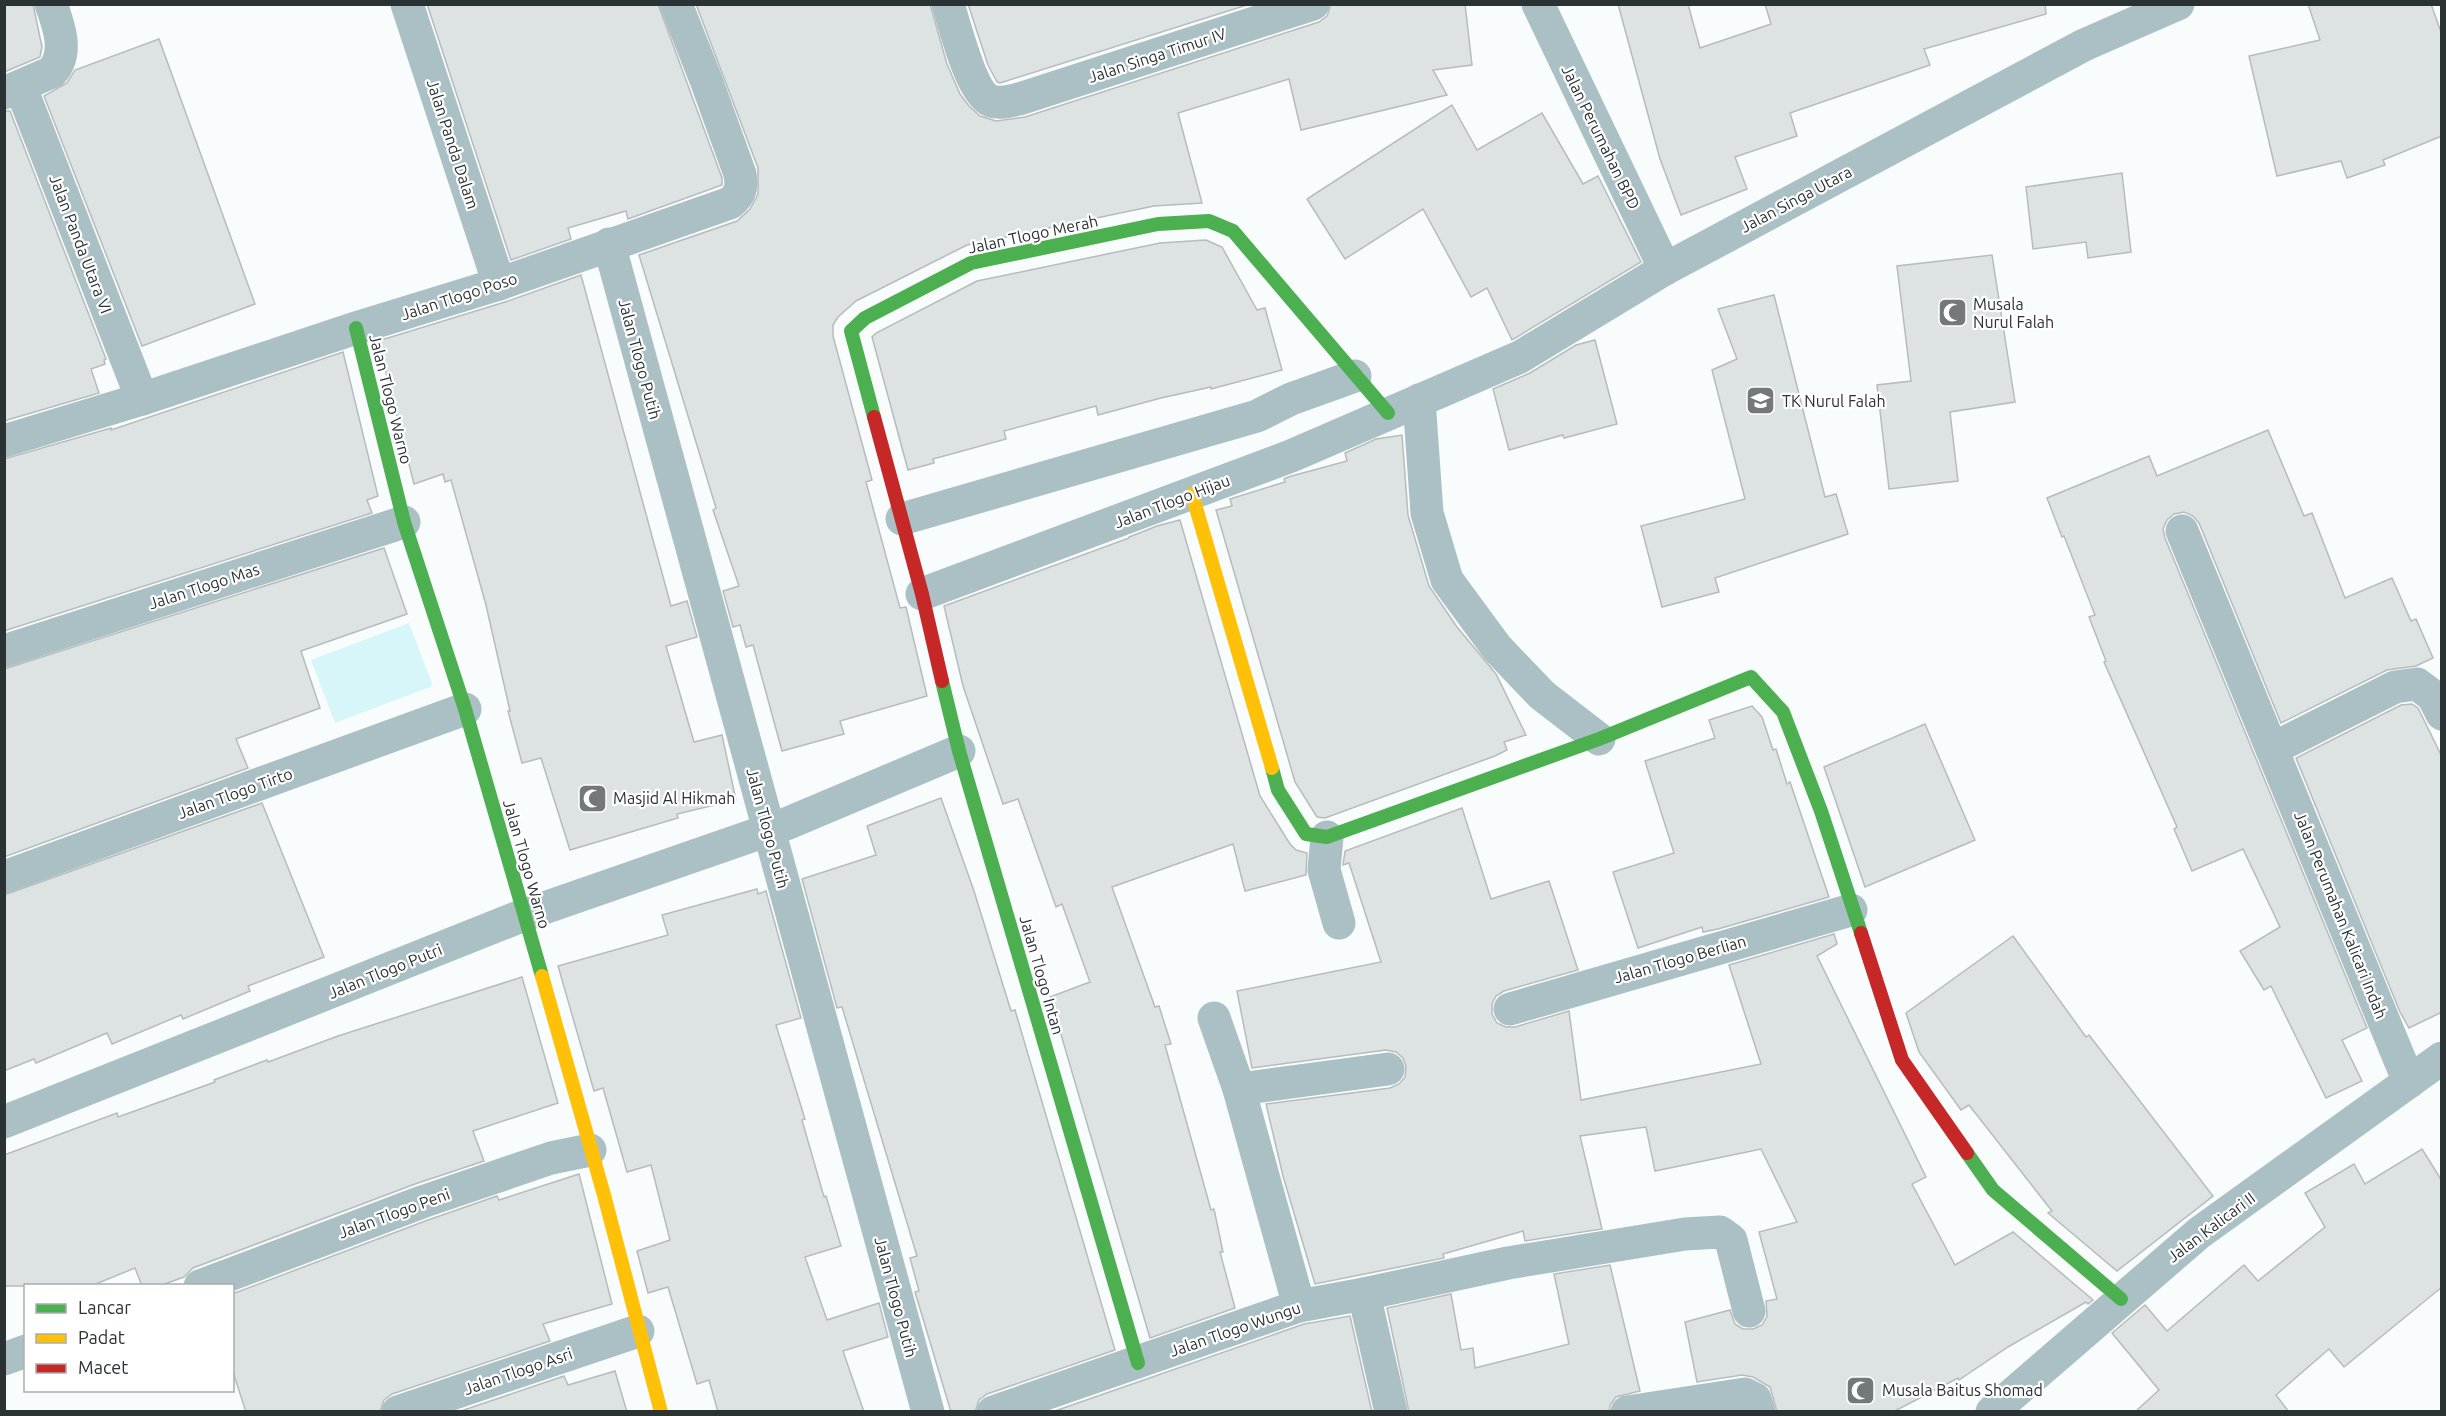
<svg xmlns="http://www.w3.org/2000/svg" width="2446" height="1416" font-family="Ubuntu,sans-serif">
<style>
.green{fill:#d7f6fa}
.building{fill:#dde2e3;stroke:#b7bbbc;stroke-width:1.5}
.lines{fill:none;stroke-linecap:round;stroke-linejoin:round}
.street{stroke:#aac0c4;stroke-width:33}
.fast{stroke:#4caf50;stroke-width:14}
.slow{stroke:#ffc107;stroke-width:14}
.jam{stroke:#c62828;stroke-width:14}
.labels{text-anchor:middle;stroke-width:4.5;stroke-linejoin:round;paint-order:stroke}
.street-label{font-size:16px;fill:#2b3233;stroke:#fff}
.poi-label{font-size:16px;fill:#2b3233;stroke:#fff;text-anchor:start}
</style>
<rect width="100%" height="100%" fill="#f8fcfc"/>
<polygon class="green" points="409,623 433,686 335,723 311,660"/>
<g class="building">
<polygon points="4,4 33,4 42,47 40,57 4,72"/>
<polygon points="427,4 658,4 722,178 722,185 628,219 626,211 568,228 571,239 511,260"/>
<polygon points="696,4 930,4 947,64 960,94 969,106 980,116 996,121 1025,117 1319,22 1327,16 1331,4 1465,4 1472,65 1433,70 1447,95 1301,130 1289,79 1178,113 1202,203 1154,206 967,245 856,301 838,317 833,325 833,336 872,480 866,482 900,608 906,607 927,696 840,721 844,734 782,751 753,645 746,647 740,625 733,627 723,591 739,586 713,510 716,508 639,255 737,221 750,209 758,194 758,168"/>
<polygon points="968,4 1250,4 1000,83 997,82 988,65"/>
<polygon points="1618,4 1688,4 1700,48 1771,24 1765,4 2045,4 2046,14 1924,49 1930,65 1790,113 1797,136 1735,157 1747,189 1681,215 1660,159"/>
<polygon points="2308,4 2431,4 2442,35 2442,136 2383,160 2385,165 2347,178 2341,161 2277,176 2249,56 2320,40"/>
<polygon points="159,39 255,304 142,346 44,96 67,83 75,70"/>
<polygon points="1452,105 1477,150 1542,113 1583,184 1598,176 1641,262 1512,340 1487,288 1471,297 1423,209 1345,259 1307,199"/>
<polygon points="4,111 10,111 106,359 104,360 105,364 91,369 99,393 4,421"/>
<polygon points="2122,173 2131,252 2088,258 2086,242 2033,249 2026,187"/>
<polygon points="1206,240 1222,247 1257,310 1265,308 1282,370 1211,389 1211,387 1161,398 1098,415 1096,406 1004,431 1006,439 933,459 934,463 908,470 872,337 876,333 977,281 1160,243"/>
<polygon points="1992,255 2015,402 1950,412 1958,481 1889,489 1877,385 1911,381 1897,266"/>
<polygon points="581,275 671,606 687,601 697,637 666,646 694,742 722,735 736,800 677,814 678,818 570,850 541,758 522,763 508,711 510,711 486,605 451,480 445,482 443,474 414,484 378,341 505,302"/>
<polygon points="1774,295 1825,497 1836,494 1848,534 1715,578 1719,592 1662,607 1641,526 1745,499 1712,370 1737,359 1718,309"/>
<polygon points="1595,340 1617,424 1564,438 1563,435 1509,450 1493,389 1530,373 1576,345"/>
<polygon points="343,352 378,496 367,500 372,513 4,631 4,459 111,428 111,430"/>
<polygon points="2268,430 2304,516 2312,513 2345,598 2392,578 2411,621 2416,619 2433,658 2416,666 2387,670 2281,723 2199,523 2193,516 2184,512 2174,514 2167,520 2163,529 2165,538 2367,1028 2342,1040 2362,1081 2326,1098 2271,986 2264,990 2240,951 2280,927 2243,849 2192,871 2174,829 2177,827 2104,662 2106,661 2089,617 2095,615 2064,536 2062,537 2047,498 2149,456 2157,476"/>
<polygon points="1402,435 1408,515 1429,586 1457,627 1496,674 1526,735 1504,742 1507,750 1495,756 1325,818 1317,817 1295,782 1216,510 1232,506 1230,499 1285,482 1284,479 1288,477 1347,461 1345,453 1376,439"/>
<polygon points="1180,520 1260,796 1290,844 1296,850 1307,853 1306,875 1245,891 1233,844 1112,887 1155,1007 1159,1006 1171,1044 1165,1045 1211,1210 1214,1209 1223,1252 1220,1252 1235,1308 1150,1338 1050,997 1090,982 1062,904 1056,907 1018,799 1003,804 963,686 944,606 1129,538 1129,537 1157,526"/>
<polygon points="384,548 407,614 301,651 320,708 236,739 248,768 4,857 4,669"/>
<polygon points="2412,704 2418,708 2442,757 2442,1012 2409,1028 2400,1012 2296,758 2401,705"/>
<polygon points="1752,706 1762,717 1773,750 1776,749 1787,784 1790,782 1829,897 1718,929 1703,932 1702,927 1638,948 1613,872 1674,853 1645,761 1715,738 1709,720"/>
<polygon points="1925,724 1975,840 1865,887 1824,767"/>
<polygon points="941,798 974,891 1011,1011 1015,1010 1115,1350 987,1394 979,1400 975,1412 951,1412 915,1292 919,1291 910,1258 917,1256 842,1007 837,1008 802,879 876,855 867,826"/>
<polygon points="262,803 324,957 248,986 250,991 183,1019 181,1015 112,1044 107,1033 36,1063 34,1059 4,1071 4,895"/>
<polygon points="1462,808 1491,899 1549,881 1578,970 1504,991 1496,996 1492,1004 1492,1014 1497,1023 1506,1027 1515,1027 1569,1011 1581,1100 1761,1064 1729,965 1834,934 1837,944 1817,956 1926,1177 1912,1184 1955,1265 2013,1232 2093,1300 2088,1304 2086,1302 2008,1347 1959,1380 1958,1378 1893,1412 1777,1412 1770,1387 1753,1377 1742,1375 1697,1382 1685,1322 1730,1310 1735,1324 1743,1329 1753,1329 1762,1325 1767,1316 1766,1301 1777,1299 1759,1232 1797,1222 1761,1149 1655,1171 1646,1127 1580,1136 1602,1229 1525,1241 1523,1231 1443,1254 1444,1258 1315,1284 1283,1176 1266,1104 1390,1088 1399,1084 1405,1077 1406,1066 1403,1058 1396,1052 1386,1050 1252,1068 1237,991 1381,962 1349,863 1343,865 1345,851"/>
<polygon points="757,889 758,894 766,891 801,1018 776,1025 805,1119 802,1120 824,1197 826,1196 841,1246 805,1257 827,1320 879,1303 888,1337 843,1351 864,1412 718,1412 709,1380 697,1384 668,1287 648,1293 637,1251 670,1240 651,1165 627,1172 603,1088 594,1091 558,966 668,935 662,915"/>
<polygon points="2013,936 2086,1037 2089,1035 2213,1196 2117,1271 2048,1213 2052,1211 1969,1105 1961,1110 1919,1052 1906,1013"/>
<polygon points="522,977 558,1103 473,1131 484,1161 415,1184 193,1268 184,1277 159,1286 142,1286 135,1268 91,1286 4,1286 4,1155 117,1113 118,1117 215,1082 214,1080 267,1060 268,1062 338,1036"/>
<polygon points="2422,1149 2442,1181 2442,1287 2344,1367 2329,1349 2276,1395 2289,1412 2135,1412 2159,1390 2112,1333 2145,1305 2167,1331 2244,1265 2258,1281 2325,1227 2305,1193 2354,1164 2365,1184"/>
<polygon points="579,1174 612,1304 543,1324 550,1341 392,1394 384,1400 380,1412 246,1412 232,1369 232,1294 428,1220 497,1196 499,1200"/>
<polygon points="1610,1265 1640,1391 1616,1397 1610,1405 1609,1412 1409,1412 1387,1308 1451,1294 1461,1350 1473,1348 1475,1368 1569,1344 1554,1274"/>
<polygon points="1350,1316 1372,1412 1052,1412 1304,1324"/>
<polygon points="615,1371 627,1412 458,1412 564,1376 568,1385"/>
</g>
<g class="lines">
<g class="street">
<polyline points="407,4 499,284"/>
<path d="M948,4c7,22 23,89 43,97 9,3 19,0 28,-2l294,-95"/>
<polyline points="1538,4 1665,269"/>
<polyline points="21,88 142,399"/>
<path d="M4,93l48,-21c17,-19 7,-46 -1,-68"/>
<polyline points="609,244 928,1412"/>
<polyline points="1419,400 1427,513 1447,580 1497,648 1542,695 1599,739"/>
<path d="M4,441l138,-42 214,-71 143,-44 231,-81c11,-9 12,-15 10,-29l-34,-94 -30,-76"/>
<polyline points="902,519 1257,416 1291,399 1355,376"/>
<polyline points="2182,531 2409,1082"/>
<polyline points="922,594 1291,456 1520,357 1665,269 2084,45 2178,4"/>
<polyline points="4,651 404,522"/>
<polyline points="2272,749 2395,687 2417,684 2433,696 2442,714"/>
<polyline points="1327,837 1324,870 1339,923"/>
<polyline points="4,877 465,709"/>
<polyline points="1510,1009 1851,910"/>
<polyline points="1214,1018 1239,1089 1299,1306"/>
<polyline points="1239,1089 1388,1069"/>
<polyline points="4,1122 524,915 786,824 959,751"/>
<polyline points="200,1286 422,1202 551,1158 590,1150"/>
<polyline points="1364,1294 1508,1263 1685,1234 1720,1232 1731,1240 1749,1311"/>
<polyline points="4,1359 26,1351"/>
<polyline points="398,1412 638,1331"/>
<polyline points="993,1412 1299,1306 1364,1294 1391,1412"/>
<polyline points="1627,1412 1745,1394 1755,1399 1759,1412"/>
<polyline points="1992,1412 2199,1233 2442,1058"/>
</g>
<g class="fast">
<polyline points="356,328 404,522 465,709 542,976"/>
<polyline points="874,417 851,331 865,318 971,263 1158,224 1209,221 1233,231 1388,413"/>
<polyline points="942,681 959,751 1138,1363"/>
<polyline points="1272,768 1278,790 1306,834 1327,837 1599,739 1751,677 1783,712 1821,811 1861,933"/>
<polyline points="1967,1153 1993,1190 2121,1299"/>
</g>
<g class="slow">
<polyline points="1192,494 1272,768"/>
<polyline points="542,976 604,1195 661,1412"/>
</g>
<g class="jam">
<polyline points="874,417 922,594 942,681"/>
<polyline points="1861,933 1902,1060 1967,1153"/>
</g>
</g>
<defs>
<symbol id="mosque-square" viewBox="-11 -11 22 22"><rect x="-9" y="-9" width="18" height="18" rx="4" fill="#737979" stroke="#fff"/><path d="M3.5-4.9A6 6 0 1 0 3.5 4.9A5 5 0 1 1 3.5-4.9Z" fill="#fff"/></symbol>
<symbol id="school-square" viewBox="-11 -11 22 22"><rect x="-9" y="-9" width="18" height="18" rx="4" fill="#737979" stroke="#fff"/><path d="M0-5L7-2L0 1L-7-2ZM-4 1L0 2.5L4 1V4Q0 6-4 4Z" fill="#fff"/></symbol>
</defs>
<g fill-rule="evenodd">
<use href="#mosque-square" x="1936" y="296" width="33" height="33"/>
<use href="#school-square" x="1744" y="384" width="33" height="33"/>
<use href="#mosque-square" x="576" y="782" width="33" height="33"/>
<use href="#mosque-square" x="1844" y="1374" width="33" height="33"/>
</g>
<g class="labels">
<g class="street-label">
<text transform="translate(1157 55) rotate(-18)" y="6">Jalan Singa Timur IV</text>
<text transform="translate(1601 137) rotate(64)" y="6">Jalan Perumahan BPD</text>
<text transform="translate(453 144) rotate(72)" y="6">Jalan Panda Dalam</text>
<text transform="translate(1796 199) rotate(-28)" y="6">Jalan Singa Utara</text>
<text transform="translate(1033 234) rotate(-12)" y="6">Jalan Tlogo Merah</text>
<text transform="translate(81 244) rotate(69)" y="6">Jalan Panda Utara VI</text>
<text transform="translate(459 296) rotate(-18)" y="6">Jalan Tlogo Poso</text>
<text transform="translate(640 359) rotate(75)" y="6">Jalan Tlogo Putih</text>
<text transform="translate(391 399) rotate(76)" y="6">Jalan Tlogo Warno</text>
<text transform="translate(1172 501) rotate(-21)" y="6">Jalan Tlogo Hijau</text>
<text transform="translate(204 586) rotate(-18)" y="6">Jalan Tlogo Mas</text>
<text transform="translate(235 793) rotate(-20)" y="6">Jalan Tlogo Tirto</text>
<text transform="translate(768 828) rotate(75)" y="6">Jalan Tlogo Putih</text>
<text transform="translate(527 864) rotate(74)" y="6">Jalan Tlogo Warno</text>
<text transform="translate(2341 915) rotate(68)" y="6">Jalan Perumahan Kalicari Indah</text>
<text transform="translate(1680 959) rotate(-16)" y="6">Jalan Tlogo Berlian</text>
<text transform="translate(385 971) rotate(-22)" y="6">Jalan Tlogo Putri</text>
<text transform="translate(1042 975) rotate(74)" y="6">Jalan Tlogo Intan</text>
<text transform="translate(394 1213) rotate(-20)" y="6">Jalan Tlogo Peni</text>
<text transform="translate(2211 1227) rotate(-37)" y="6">Jalan Kalicari II</text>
<text transform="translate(896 1297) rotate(75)" y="6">Jalan Tlogo Putih</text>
<text transform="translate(1235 1329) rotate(-19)" y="6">Jalan Tlogo Wungu</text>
<text transform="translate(518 1371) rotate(-19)" y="6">Jalan Tlogo Asri</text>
</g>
<g class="poi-label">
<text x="1973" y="310">Musala<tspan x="1973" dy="18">Nurul Falah</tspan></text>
<text x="1782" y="407">TK Nurul Falah</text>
<text x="613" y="804">Masjid Al Hikmah</text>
<text x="1882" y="1396">Musala Baitus Shomad</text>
</g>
</g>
<rect width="2446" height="1416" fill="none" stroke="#2b3233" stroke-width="12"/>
<rect x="24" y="1284" width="210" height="108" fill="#ffffff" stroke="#aaadad" stroke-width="1.5"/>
<rect x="36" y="1304" width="30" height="9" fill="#4caf50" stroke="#aaadad" stroke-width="1.5"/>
<text x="78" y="1314" font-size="18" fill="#2b3233">Lancar</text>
<rect x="36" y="1334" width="30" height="9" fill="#ffc107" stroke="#aaadad" stroke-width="1.5"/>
<text x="78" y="1344" font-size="18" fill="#2b3233">Padat</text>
<rect x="36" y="1364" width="30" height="9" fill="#c62828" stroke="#aaadad" stroke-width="1.5"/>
<text x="78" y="1374" font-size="18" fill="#2b3233">Macet</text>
</svg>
